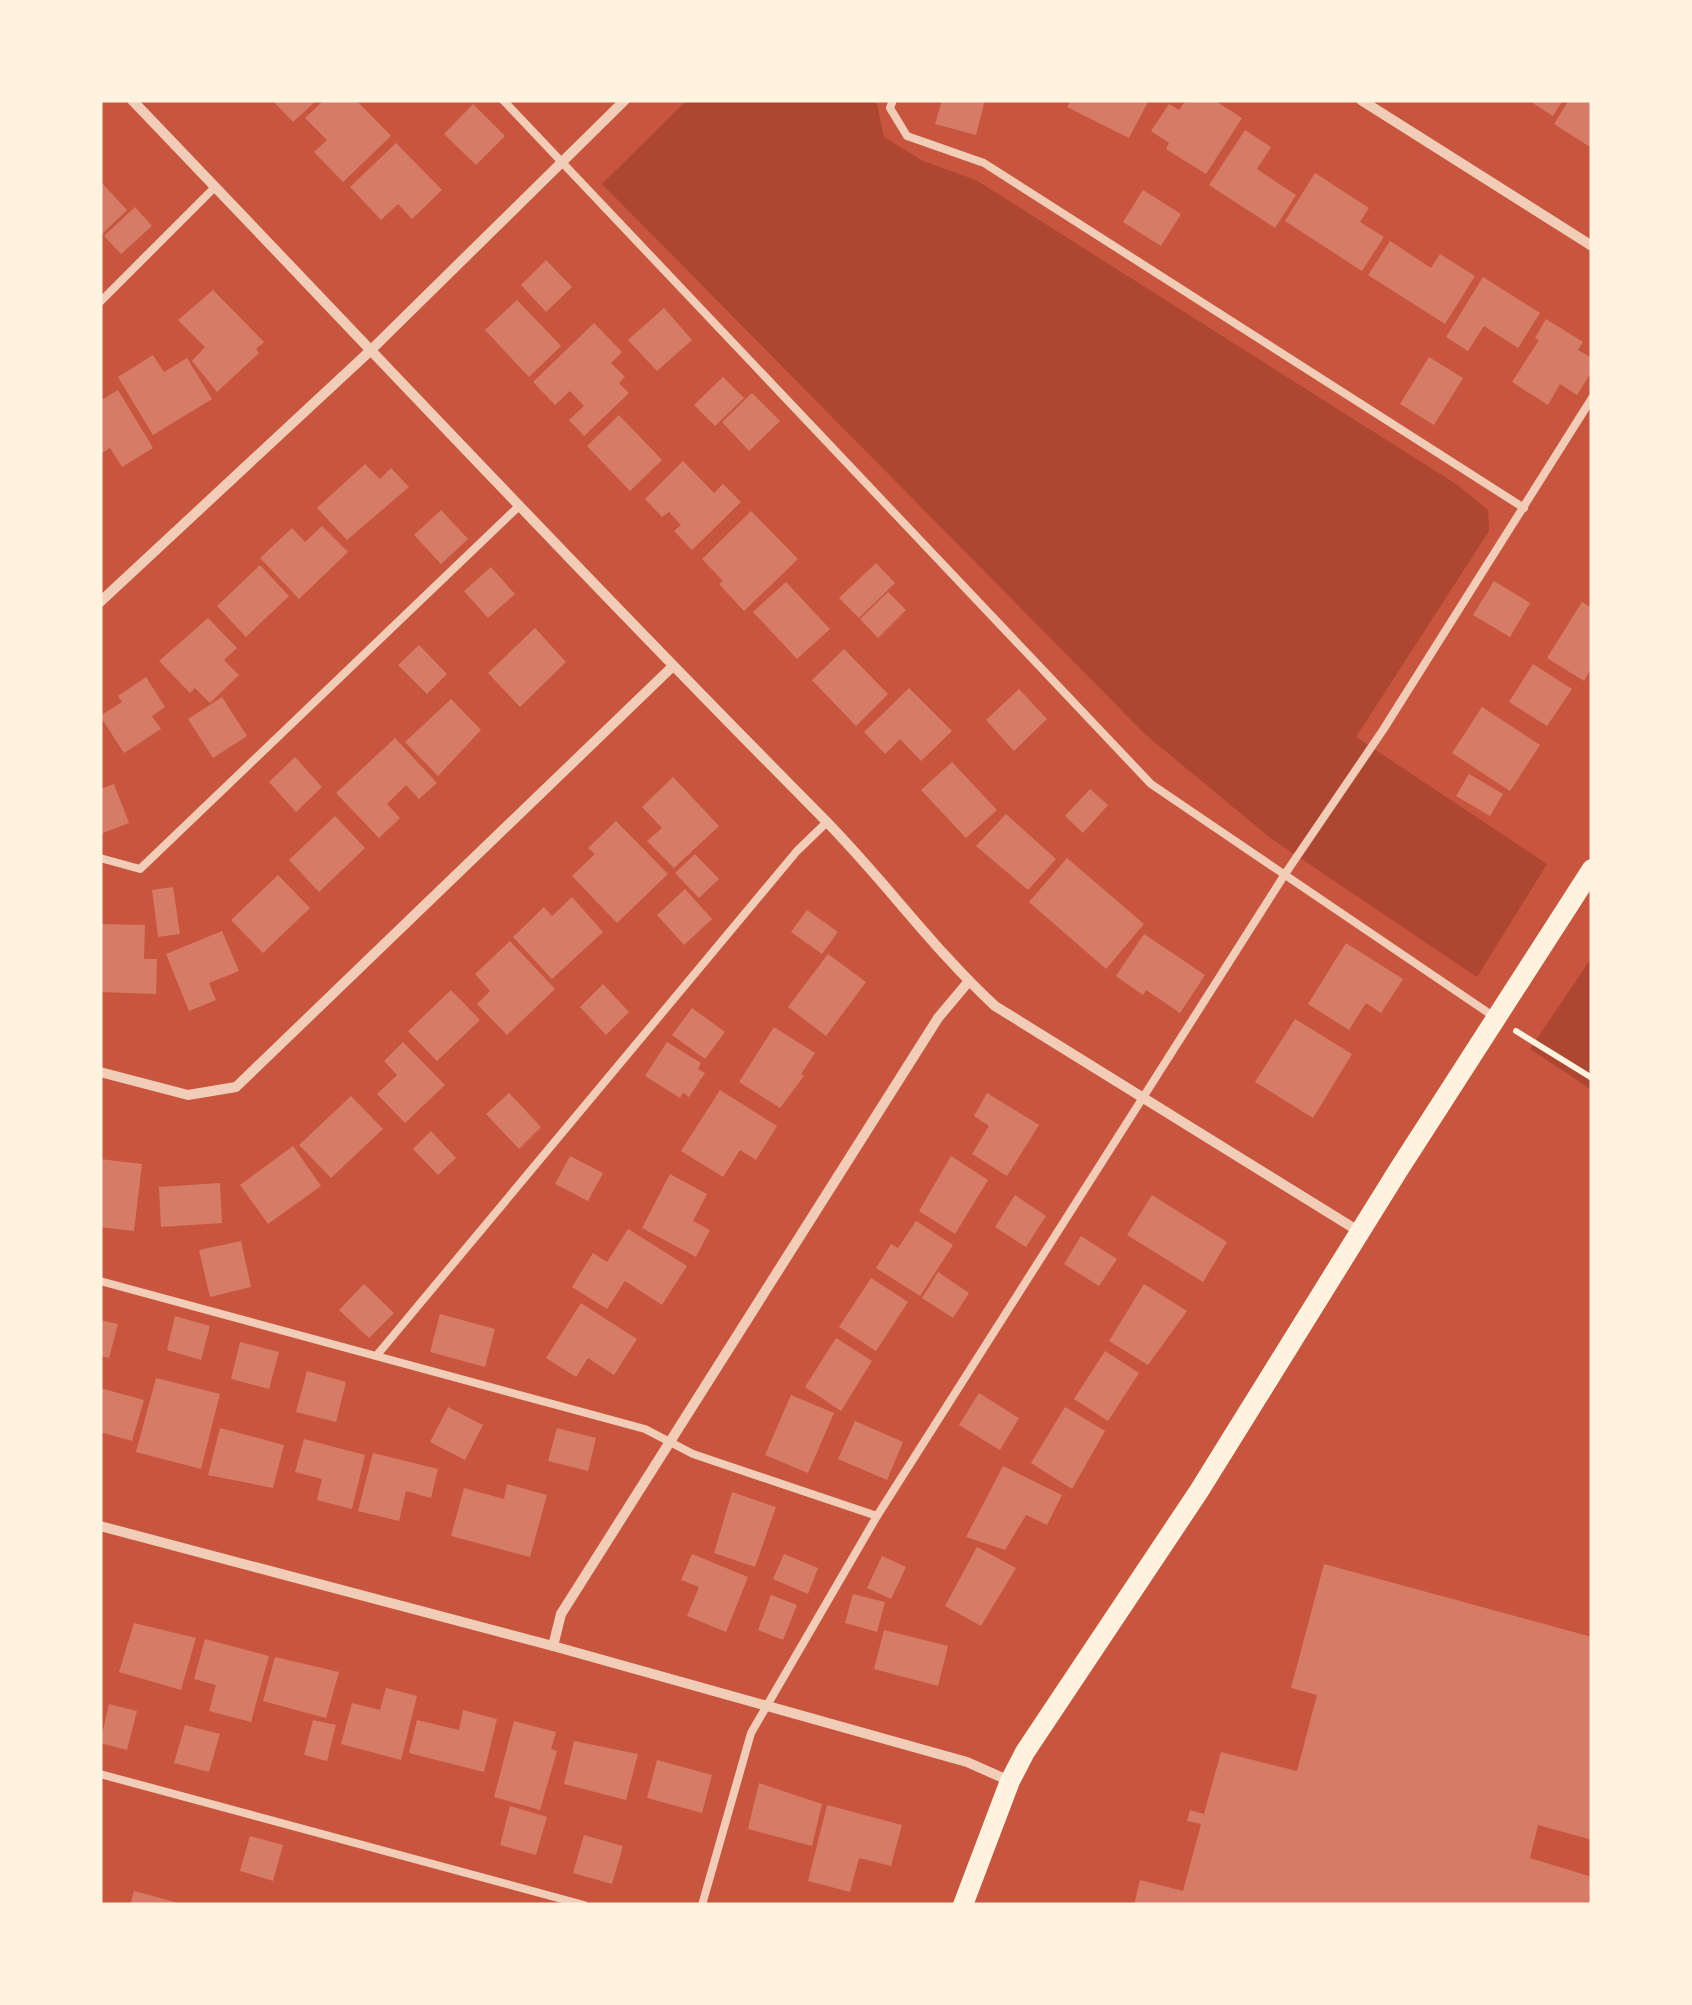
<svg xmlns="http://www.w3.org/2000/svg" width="1692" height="2005" font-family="Barlow,sans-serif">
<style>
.green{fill:#ae4732}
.building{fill:#d67c66}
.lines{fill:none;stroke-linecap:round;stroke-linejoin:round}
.path{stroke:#fff3e0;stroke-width:6}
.service{stroke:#f1ccb7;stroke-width:8}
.minor{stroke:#f1ccb7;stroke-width:10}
.secondary{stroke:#fff3e0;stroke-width:20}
</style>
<rect width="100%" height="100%" fill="#c8553d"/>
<g class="green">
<polygon points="687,100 876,100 884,137 923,161 976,180 1456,484 1488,510 1489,531 1356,737 1547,864 1477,977 1269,837 1146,735 602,184"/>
<polygon points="1592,957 1592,1090 1530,1049"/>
</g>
<g class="building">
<polygon points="272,100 317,100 293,122"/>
<polygon points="324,100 356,100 391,136 343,182 314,152 327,140 305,118"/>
<polygon points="942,100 985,100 976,135 935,124"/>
<polygon points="1071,100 1149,100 1129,138 1067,107"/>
<polygon points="1186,100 1214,100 1242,118 1206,174 1166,149 1169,143 1151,131 1169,104 1179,110"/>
<polygon points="1528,100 1563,100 1553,116"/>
<polygon points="1569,100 1592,100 1590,147 1554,124"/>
<polygon points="473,104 505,136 476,165 444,134"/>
<polygon points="1245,130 1271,147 1257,169 1296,195 1275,228 1209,185"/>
<polygon points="396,143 442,190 412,219 398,204 381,220 350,187"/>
<polygon points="1315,173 1369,208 1360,222 1384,237 1362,271 1285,221"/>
<polygon points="100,181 127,210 100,236"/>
<polygon points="1143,190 1181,214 1161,246 1123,222"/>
<polygon points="135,207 152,226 121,254 104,236"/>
<polygon points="1390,241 1431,268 1440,254 1475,276 1445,324 1368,275"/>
<polygon points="546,260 572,287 546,312 521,285"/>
<polygon points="1483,277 1540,313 1518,348 1484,326 1468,351 1446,337"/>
<polygon points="213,290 264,342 256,349 259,353 217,392 192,361 205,347 178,320"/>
<polygon points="517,300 561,346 529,377 485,330"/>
<polygon points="664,308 692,340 657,371 628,340"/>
<polygon points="1546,319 1583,342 1578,350 1592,358 1592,371 1577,395 1560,384 1548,405 1512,382 1539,340 1535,338"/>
<polygon points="594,323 622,352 611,363 625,377 619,383 629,393 584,436 569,420 584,406 570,391 555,405 533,382"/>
<polygon points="153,355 164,372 187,358 212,399 153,435 118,377"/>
<polygon points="1429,357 1463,378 1434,425 1400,404"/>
<polygon points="723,377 744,398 715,426 694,405"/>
<polygon points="118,390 153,448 122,467 110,448 100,454 100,401"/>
<polygon points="752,393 780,421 749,451 722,422"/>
<polygon points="619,415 662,460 630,491 587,446"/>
<polygon points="683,461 714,493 723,484 741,502 692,550 674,531 681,525 669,512 662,517 645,499"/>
<polygon points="365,464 380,479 391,468 409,487 347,540 317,508"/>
<polygon points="441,510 468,539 441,564 414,535"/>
<polygon points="751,511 798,559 744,611 719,584 723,581 702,559"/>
<polygon points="322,526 348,552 299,599 260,558 292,528 305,542"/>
<polygon points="876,563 895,583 859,618 839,598"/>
<polygon points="260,565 289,596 246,637 217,606"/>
<polygon points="491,567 515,594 488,618 464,591"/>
<polygon points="1494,581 1530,603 1510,637 1473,615"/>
<polygon points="786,582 830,629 797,659 753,612"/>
<polygon points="888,592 906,610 878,638 860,619"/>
<polygon points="1582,602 1592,608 1592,667 1584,681 1547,658"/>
<polygon points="208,618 237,648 224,660 239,675 210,703 195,688 190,693 159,661"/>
<polygon points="535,628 566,662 520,707 488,673"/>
<polygon points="419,645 447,674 427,694 398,665"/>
<polygon points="844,649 888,694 856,726 812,680"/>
<polygon points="1533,664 1572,689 1547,726 1509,702"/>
<polygon points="146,677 165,707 152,716 161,729 124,753 100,716 122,702 118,696"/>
<polygon points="909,688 952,731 921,761 900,739 885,754 864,732"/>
<polygon points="1019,689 1047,719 1014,751 986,720"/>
<polygon points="222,697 247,736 213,758 188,719"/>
<polygon points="451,699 481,730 438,776 405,742"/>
<polygon points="1482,707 1540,745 1510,791 1452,753"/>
<polygon points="395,738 437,783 419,799 406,785 387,804 400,818 379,838 336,793"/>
<polygon points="295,757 322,787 296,812 269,782"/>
<polygon points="952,762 997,810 966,838 921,790"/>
<polygon points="1469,774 1503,794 1490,816 1456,796"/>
<polygon points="673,777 719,826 674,868 647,841 662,828 642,807"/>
<polygon points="114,784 129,823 100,834 100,789"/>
<polygon points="1090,789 1108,805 1083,833 1065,816"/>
<polygon points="1006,814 1056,859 1028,890 976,846"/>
<polygon points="335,816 365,848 319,892 289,860"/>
<polygon points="616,821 668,874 617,923 572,876 595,854 588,848"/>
<polygon points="695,854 719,879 699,898 675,873"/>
<polygon points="1067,858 1144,924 1106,969 1029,902"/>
<polygon points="278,875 310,908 263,953 231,920"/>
<polygon points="173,887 180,934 158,937 152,890"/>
<polygon points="685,889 712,919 684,945 657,915"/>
<polygon points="572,897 603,932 552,979 513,937 544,907 552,916"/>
<polygon points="807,910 838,932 822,954 791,932"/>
<polygon points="100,924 145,925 144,959 157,959 156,994 100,992"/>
<polygon points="222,931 239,971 209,983 216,1000 189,1011 166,954"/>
<polygon points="1144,934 1205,975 1180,1013 1146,990 1143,995 1116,976"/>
<polygon points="510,941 555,989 507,1035 477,1004 490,991 475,974"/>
<polygon points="1346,943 1403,979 1381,1013 1366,1003 1349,1030 1308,1004"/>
<polygon points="828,954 866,982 826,1036 788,1007"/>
<polygon points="603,984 629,1012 606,1035 580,1007"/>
<polygon points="451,990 480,1020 437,1061 408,1031"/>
<polygon points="692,1008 725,1032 705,1059 672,1035"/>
<polygon points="1295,1019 1352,1054 1313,1118 1255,1082"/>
<polygon points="774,1027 815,1053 801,1074 804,1076 780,1108 739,1082"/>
<polygon points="403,1042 445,1085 405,1123 377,1094 397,1075 384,1061"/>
<polygon points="667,1042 701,1063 698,1069 705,1073 689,1097 683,1093 680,1098 645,1076"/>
<polygon points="720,1090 777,1126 756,1160 740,1150 723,1177 681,1151"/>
<polygon points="509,1093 541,1127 519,1149 486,1114"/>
<polygon points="987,1093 1039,1125 1007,1176 972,1154 989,1126 974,1116"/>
<polygon points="351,1096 383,1129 331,1178 299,1145"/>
<polygon points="431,1131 456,1158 438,1175 413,1149"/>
<polygon points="293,1146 321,1186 268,1224 240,1185"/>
<polygon points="570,1156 603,1173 588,1201 555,1184"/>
<polygon points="951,1156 988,1180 955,1234 919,1211"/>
<polygon points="100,1159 142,1164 134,1231 100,1227"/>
<polygon points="670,1174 707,1194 693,1221 710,1230 696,1257 642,1228"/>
<polygon points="220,1183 222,1223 161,1227 159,1187"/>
<polygon points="1015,1195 1046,1216 1026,1247 995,1227"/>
<polygon points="1152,1195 1227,1242 1203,1282 1127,1235"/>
<polygon points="916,1221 953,1245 920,1296 876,1268 891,1244 898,1248"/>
<polygon points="628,1229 687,1266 662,1305 625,1281 607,1309 572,1287 593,1253 607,1262"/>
<polygon points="1081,1236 1117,1259 1099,1286 1064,1264"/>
<polygon points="241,1241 251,1287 210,1297 199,1250"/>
<polygon points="938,1272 969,1293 953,1318 922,1298"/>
<polygon points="871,1278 908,1302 876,1351 839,1327"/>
<polygon points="364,1284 394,1313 369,1338 339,1310"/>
<polygon points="1144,1284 1187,1311 1148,1365 1109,1341"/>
<polygon points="581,1303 637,1339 614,1375 588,1358 576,1377 546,1358"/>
<polygon points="440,1314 495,1329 485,1367 430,1352"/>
<polygon points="175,1316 210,1326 201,1360 167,1350"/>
<polygon points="100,1320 118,1324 109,1358 100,1356"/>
<polygon points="836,1338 872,1361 841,1411 805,1387"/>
<polygon points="240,1342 279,1352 269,1389 231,1379"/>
<polygon points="1105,1351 1139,1373 1108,1421 1074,1399"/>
<polygon points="307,1371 346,1382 336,1422 296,1412"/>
<polygon points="156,1378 220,1394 201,1469 136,1452"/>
<polygon points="100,1388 144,1400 132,1441 100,1432"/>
<polygon points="979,1393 1019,1418 1000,1450 959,1425"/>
<polygon points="791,1395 834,1413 808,1473 765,1455"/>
<polygon points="448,1407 483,1425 465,1460 430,1442"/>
<polygon points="1065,1407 1105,1431 1072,1489 1031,1463"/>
<polygon points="855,1421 903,1442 887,1480 838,1459"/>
<polygon points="220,1428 284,1445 273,1488 208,1475"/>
<polygon points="557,1428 596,1438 588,1471 548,1461"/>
<polygon points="304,1439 365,1455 352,1509 317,1500 322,1479 295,1472"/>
<polygon points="373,1453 438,1469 431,1498 406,1491 399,1521 358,1511"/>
<polygon points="1003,1466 1062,1495 1047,1525 1026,1515 1005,1550 966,1537"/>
<polygon points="507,1484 547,1495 530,1557 451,1536 464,1488 504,1499"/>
<polygon points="732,1492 776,1507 755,1567 714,1553"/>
<polygon points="977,1547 1016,1568 981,1626 945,1606"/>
<polygon points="692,1554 748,1577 726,1632 687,1616 699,1587 681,1580"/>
<polygon points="784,1554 818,1568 808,1594 773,1579"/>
<polygon points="882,1556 906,1567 891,1599 867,1588"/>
<polygon points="1324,1564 1592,1637 1592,1840 1538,1825 1530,1858 1592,1877 1589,1900 1592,1905 1134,1905 1140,1880 1183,1891 1201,1824 1187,1821 1190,1810 1204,1814 1221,1752 1297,1771 1317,1695 1291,1688"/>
<polygon points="853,1594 885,1602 877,1632 845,1623"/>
<polygon points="771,1595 797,1605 783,1640 758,1630"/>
<polygon points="134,1623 196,1638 181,1690 119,1672"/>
<polygon points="884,1630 948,1646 938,1686 874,1669"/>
<polygon points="205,1639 269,1656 251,1722 209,1711 216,1685 194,1679"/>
<polygon points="275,1657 339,1672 326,1718 263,1701"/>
<polygon points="386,1688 417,1696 401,1760 341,1744 352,1703 380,1710"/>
<polygon points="109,1704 137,1711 127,1750 100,1743"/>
<polygon points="463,1710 497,1719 484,1772 409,1753 417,1720 459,1730"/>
<polygon points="313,1720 336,1725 327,1761 304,1755"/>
<polygon points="514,1721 556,1732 551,1749 557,1751 540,1810 494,1797"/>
<polygon points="185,1725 220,1734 209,1772 174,1763"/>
<polygon points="574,1741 638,1754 626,1800 564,1784"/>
<polygon points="657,1760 712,1775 702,1813 647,1798"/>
<polygon points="759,1783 822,1804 812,1846 748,1829"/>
<polygon points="827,1805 902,1825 891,1866 859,1858 850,1892 808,1881"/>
<polygon points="510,1806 547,1817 536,1855 500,1845"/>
<polygon points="584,1835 623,1846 612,1884 573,1873"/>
<polygon points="250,1836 283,1845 273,1881 240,1871"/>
<polygon points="134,1891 182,1904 182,1905 130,1905"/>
</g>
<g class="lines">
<polyline class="path" points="1516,1031 1592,1078"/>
<g class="service">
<polyline points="503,100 1151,784 1496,1018"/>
<polyline points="893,100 890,108 907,136 984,163 1524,508"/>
<polyline points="100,302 215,187"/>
<polyline points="100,858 140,869 518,507"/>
<polyline points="100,1281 645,1429 693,1454 877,1516"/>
<polyline points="377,1355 797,851 827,822"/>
<polyline points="100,1774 584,1905"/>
<polyline points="702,1905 751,1733 877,1516 1285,874 1383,730 1592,398"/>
</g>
<g class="minor">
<path d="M132,100c229,239 456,481 689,716 61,61 111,132 174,190l365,226"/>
<polyline points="1361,100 1592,246"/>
<polyline points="100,602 371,350 625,100"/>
<polyline points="100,1072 188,1095 236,1087 672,667"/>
<polyline points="100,1526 553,1646 967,1762 1010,1781"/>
<polyline points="553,1646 561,1614 938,1018 969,981"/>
</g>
<polyline class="secondary" points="963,1905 1010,1781 1025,1752 1199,1491 1399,1169 1592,869"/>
</g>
<rect width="1692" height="2005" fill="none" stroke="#fff3e0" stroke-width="205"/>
</svg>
